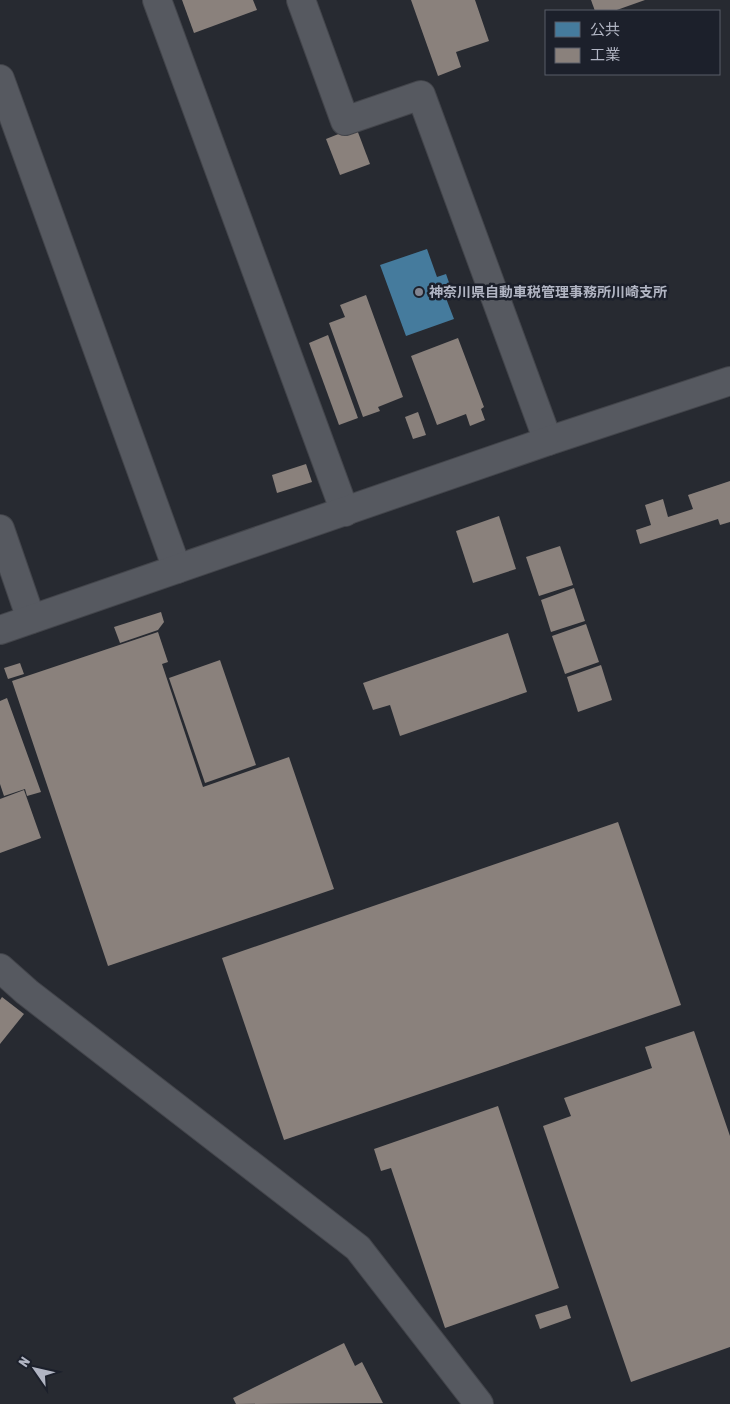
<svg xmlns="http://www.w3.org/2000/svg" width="730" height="1404" font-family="'Asap Condensed','Noto Sans JP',sans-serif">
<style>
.public{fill:#457b9d}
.industry{fill:#8a817c}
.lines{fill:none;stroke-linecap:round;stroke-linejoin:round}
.minor-casing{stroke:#43454b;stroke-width:30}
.minor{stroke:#565960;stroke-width:28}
.poi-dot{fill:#818490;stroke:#1c202b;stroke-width:2}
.labels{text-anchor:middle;stroke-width:5;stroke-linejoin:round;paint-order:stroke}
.poi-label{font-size:14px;font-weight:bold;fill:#b1b5c3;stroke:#1c202b;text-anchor:start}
</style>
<rect width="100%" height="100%" fill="#272a31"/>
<polygon class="public" points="427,249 437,277 446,274 452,291 444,293 454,319 406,336 380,265"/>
<g class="industry">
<polygon points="182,0 253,0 257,10 194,33"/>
<polygon points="411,0 475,0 489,41 456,52 461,67 438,76"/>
<polygon points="591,0 645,0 614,11 595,11"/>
<polygon points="356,127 370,164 340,175 326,139"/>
<polygon points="366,295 403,397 378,407 380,411 363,417 329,323 345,317 340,305"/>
<polygon points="328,335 358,418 339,425 309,343"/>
<polygon points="458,338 484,407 481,409 485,420 470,426 466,414 437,425 411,356"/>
<polygon points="418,412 426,435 413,439 405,417"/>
<polygon points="306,464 312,482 277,493 272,475"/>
<polygon points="730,481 730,522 720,525 718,519 640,544 636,530 651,525 645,505 663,499 668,517 693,509 688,495"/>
<polygon points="499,516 516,569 473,583 456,531"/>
<polygon points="560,546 573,585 539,596 526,557"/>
<polygon points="574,588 585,621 551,632 541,600"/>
<polygon points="161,612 164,622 158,630 120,643 114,627"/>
<polygon points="586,624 599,662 565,674 552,636"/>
<polygon points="158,632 168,662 162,664 203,787 289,757 334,889 108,966 12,681"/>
<polygon points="508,633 527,692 400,736 390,705 373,710 363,683"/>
<polygon points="220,660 256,765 205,783 169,678"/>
<polygon points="20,663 24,674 8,679 4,668"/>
<polygon points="601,665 612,700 578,712 567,677"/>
<polygon points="7,698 41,792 27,796 25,789 4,796 0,784 0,701"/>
<polygon points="24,790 41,838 0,853 0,799"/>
<polygon points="618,822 681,1005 284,1140 222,958"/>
<polygon points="2,997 24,1014 0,1044 0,1000"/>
<polygon points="694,1031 730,1136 730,1347 631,1382 543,1126 571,1116 564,1098 652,1068 645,1047"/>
<polygon points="498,1106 559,1288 445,1328 391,1168 381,1171 374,1149"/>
<polygon points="567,1305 571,1318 540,1329 535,1315"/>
<polygon points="344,1343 355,1366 362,1362 383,1403 236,1404 233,1398"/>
</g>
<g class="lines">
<defs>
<g id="minor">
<polyline points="157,0 345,512"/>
<polyline points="301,0 345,121 421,95 548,441"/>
<polyline points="0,79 177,569"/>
<polyline points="0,529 31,619"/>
<polyline points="0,630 548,441 730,381"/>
<polyline points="0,968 27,992 358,1248 479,1404"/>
</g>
</defs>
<use href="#minor" class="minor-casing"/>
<use href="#minor" class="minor"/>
</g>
<circle class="poi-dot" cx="419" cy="292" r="5"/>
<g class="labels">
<g class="poi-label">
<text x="429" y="297">神奈川県自動車税管理事務所川崎支所</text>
</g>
</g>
<rect x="545" y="10" width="175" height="65" fill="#1c202b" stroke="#585c68"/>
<rect x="555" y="22" width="25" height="15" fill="#457b9d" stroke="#585c68"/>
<text x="590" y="35" font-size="15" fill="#b1b5c3">公共</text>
<rect x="555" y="48" width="25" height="15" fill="#8a817c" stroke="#585c68"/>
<text x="590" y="60" font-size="15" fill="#b1b5c3">工業</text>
<g transform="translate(35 1369) rotate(304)" stroke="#1c202b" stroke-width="4" paint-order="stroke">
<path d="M0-4L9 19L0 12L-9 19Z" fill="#b1b5c3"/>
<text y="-8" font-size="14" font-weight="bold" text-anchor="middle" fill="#b1b5c3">N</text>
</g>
</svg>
